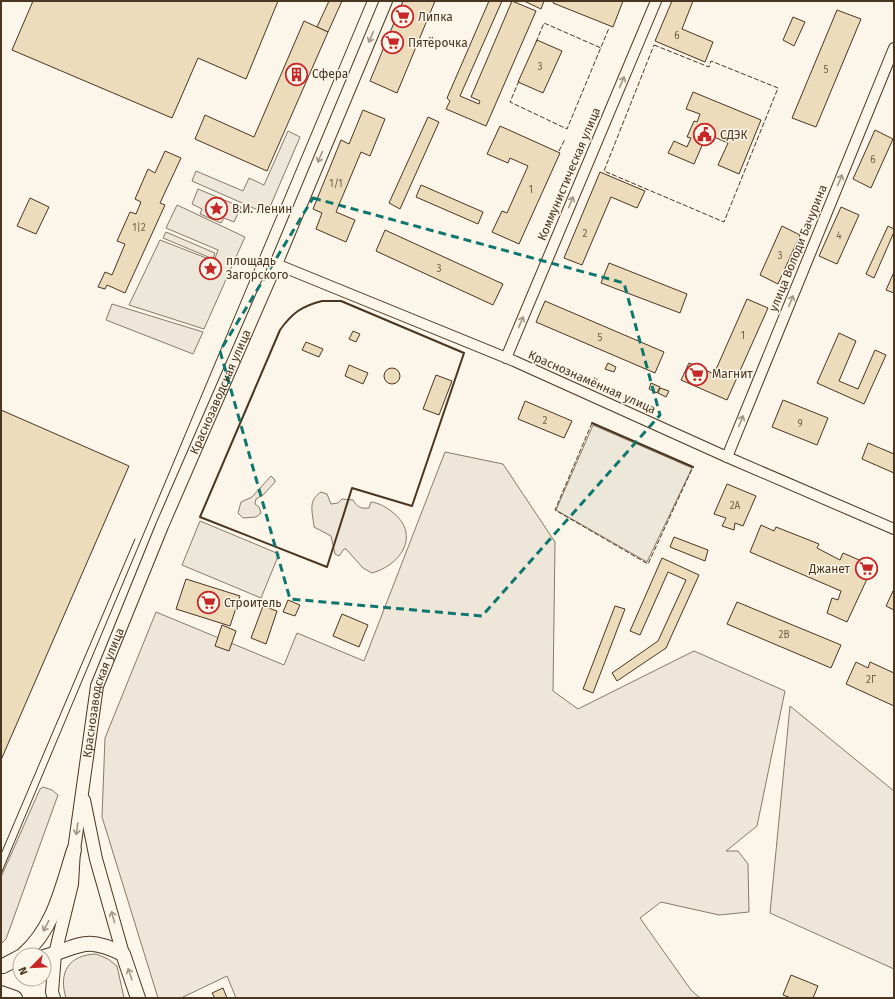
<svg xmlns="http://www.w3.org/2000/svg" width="895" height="999" font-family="'Fira Sans',sans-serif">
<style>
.green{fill:#ede6d9;stroke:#887966}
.parking{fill:#ede7d9;stroke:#887966}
.building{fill:#ecdcbc;stroke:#4a3520}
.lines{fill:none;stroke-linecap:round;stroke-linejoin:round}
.minor-casing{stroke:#4a3520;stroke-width:12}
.tertiary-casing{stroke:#4a3520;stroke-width:14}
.secondary-casing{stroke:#4a3520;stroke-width:16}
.minor{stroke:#fbf6e9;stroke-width:10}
.tertiary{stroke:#fbf6e9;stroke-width:12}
.secondary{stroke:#fbf6e9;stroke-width:14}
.tram{stroke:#4a3520;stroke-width:1}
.fence{stroke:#4a3520;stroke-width:1;stroke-dasharray:5 2;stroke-linecap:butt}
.wall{stroke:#4a3520;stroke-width:2}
.oneway{stroke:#a29684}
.marked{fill:none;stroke:#0f766e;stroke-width:3;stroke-dasharray:8 5;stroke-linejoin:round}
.labels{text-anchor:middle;stroke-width:3;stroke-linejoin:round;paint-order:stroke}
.number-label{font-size:10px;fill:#725f47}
.poi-label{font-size:12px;fill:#4a3520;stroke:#fbf6e9;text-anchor:start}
.street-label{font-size:12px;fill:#4a3520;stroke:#fbf6e9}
</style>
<rect width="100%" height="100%" fill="#fbf6e9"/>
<g class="green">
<polygon points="198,189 241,207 234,222 224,218 221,223 200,214 202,209 192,204"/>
<polygon points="166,232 215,253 213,259 163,238"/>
<polygon points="112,304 203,332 193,354 106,320"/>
<polygon points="445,452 503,464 555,542 553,691 578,709 694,651 785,691 757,826 726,851 738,851 748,864 749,912 719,915 661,902 640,918 691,990 700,998 236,998 227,976 181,998 158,998 102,817 105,738 156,612 284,665 297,633 364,661"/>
<polygon points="271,476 275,480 275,482 263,495 256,499 255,504 259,507 261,513 256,517 243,518 238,513 241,502 252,497"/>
<path d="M321,492l6,2 4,10 7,-1 4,-4 11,1c4,7 8,9 16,8l2,-6c8,1 13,4 20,9 30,22 12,53 -19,62l-9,-5 -17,-19h-2l-5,7 -4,-2 -4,-18 -17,-9c-1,-14 -7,-26 7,-35z"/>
<polygon points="790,706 894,791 894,969 770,913"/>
<polygon points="43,787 52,790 58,795 6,939 1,944 1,877 40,789"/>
<path d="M96,954l12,5 9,7 7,32h-58c-8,-26 3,-43 30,-44z"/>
</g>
<g class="parking">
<polygon points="288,131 300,137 267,214 192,181 196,171 243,191 249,178 264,185"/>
<polygon points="177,205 245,237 204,329 129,305 160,240 214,261 218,250 166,228"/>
<polygon points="593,425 692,468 647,562 556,510"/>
<polygon points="200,521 279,554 261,598 182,565"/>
</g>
<g class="building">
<polygon points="33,1 278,1 246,79 198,58 172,118 12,50"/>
<polygon points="329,1 342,1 328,32 317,27"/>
<polygon points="403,1 435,1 397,93 370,81"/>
<polygon points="489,1 502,1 460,96 479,104 480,101 471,97 512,1 536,11 486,126 446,109 450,101 447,98"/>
<polygon points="524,1 544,1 541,9"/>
<polygon points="554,1 623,1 613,27 553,3"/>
<polygon points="672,1 693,1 682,29 713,42 705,62 655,41"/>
<polygon points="837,10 861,19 816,127 792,118"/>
<polygon points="793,17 805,22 794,46 783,40"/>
<polygon points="304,21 328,32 267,171 195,139 205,115 254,137"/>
<polygon points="537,40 562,51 543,93 518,82"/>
<polygon points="693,92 761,120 739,174 718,165 728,143 707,134 694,164 668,153 674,141 687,147 691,138 687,137 694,121 697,122 700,114 686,109"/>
<polygon points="363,110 385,119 370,156 361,152 336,212 355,220 346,242 316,229 322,213 313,209 341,140 349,144"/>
<polygon points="428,117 439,122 400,209 389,203"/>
<polygon points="500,126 560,153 519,244 492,232 502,211 507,213 528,166 510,158 508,163 487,154"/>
<polygon points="875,130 893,139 871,188 853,179"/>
<polygon points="165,151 181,158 160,203 165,205 125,293 107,285 105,289 98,287 105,272 112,275 125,244 117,241 130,212 136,214 141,202 135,199 148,169 155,173"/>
<polygon points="600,172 645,191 637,208 611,197 582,265 564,258"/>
<polygon points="421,185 483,212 478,224 416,197"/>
<polygon points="30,198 49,207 36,234 17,226"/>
<polygon points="841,207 859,215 837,264 819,256"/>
<polygon points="782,226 800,235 778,284 760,275"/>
<polygon points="888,226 894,229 894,232 874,278 866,274"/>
<polygon points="385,230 503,284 493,305 376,251"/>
<polygon points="609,263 687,294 680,313 601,283"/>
<polygon points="894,272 894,293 886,290"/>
<polygon points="747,299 768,308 727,400 681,380 689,363 714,374"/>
<polygon points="545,301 664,352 655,373 536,322"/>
<polygon points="353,331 360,334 356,342 349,339"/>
<polygon points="839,333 856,341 839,381 858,389 875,350 886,355 864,404 817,383"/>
<polygon points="306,342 323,349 319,357 302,350"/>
<polygon points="608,363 616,367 614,372 605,369"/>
<polygon points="349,365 368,373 363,384 345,376"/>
<circle cx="392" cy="376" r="8"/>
<polygon points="436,375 452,381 439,415 423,409"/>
<polygon points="651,383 660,387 657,393 649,389"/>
<polygon points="660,388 669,391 666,397 658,393"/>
<polygon points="783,400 828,418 817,445 772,427"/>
<polygon points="525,401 572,421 564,438 518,419"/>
<polygon points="1,410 129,466 1,760"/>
<polygon points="868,443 894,454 894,473 862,459"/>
<polygon points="727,484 756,496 743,526 735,523 734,530 722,526 726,518 714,514"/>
<polygon points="761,525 774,531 776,527 819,544 817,548 840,560 843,553 873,566 847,622 827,613 832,598 838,600 841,591 750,552"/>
<polygon points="674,537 708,550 705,561 670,547"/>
<polygon points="662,558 699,575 666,648 617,681 612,673 658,641 686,580 668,572 640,635 630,631"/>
<polygon points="186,579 240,596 230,626 176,609"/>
<polygon points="894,589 894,610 886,606"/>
<polygon points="288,600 300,605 295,616 283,612"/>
<polygon points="737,602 841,645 831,668 727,624"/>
<polygon points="263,606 277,611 266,644 251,638"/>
<polygon points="615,606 625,609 593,693 583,689"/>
<polygon points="342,614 368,625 359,647 333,636"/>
<polygon points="222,625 236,631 229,651 215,646"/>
<polygon points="856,662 868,668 870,662 894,673 894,706 846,684"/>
<polygon points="791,975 818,986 813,998 791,998 783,995"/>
<polygon points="223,988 227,998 215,998 212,993"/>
</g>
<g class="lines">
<defs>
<g id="minor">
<polyline points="276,264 514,361 727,457 894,529"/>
<polyline points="506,358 656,1"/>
<polyline points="727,457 894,48"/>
</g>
<g id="tertiary">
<polyline points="84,800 96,859 123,954"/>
<path id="s1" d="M54,998l-2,-6 3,-38 17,-70 2,-34 23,-164 65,-160 114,-262 110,-263"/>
</g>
<g id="secondary">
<path d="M23,955c31,-27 39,-67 51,-105"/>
<path d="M44,957c37,-11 41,-22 79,-3l15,44"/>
<polyline points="3,966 20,957"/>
<polyline points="1,993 15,998"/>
</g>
</defs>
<use href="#minor" class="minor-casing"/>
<use href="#tertiary" class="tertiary-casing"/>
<use href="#secondary" class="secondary-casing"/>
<use href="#minor" class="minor"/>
<use href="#tertiary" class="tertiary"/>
<use href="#secondary" class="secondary"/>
<g class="tram">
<polyline points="1,854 135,539"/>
<polyline points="1,874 367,1"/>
</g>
<g class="fence">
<polyline points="536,42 544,23 601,48"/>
<polygon points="654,45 709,67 711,61 778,88 724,222 604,171"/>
<polyline points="519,81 510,102 567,129 609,28"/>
<polyline points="559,151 565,139"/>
<polyline points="592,423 555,510 648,564 693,467"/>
</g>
<g class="wall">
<path d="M322,301h19l123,52 -52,153 -60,-18 -25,79 -127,-50 80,-187c12,-17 22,-24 42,-29z"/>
<polyline points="592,423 693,467"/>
</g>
</g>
<defs><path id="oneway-shaft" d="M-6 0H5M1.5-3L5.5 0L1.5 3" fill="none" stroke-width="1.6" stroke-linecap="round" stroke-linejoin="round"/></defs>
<g class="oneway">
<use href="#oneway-shaft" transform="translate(371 37) rotate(113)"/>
<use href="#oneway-shaft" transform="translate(622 82) rotate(-67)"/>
<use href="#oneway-shaft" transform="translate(320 157) rotate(113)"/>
<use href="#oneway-shaft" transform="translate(840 180) rotate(-68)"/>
<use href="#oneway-shaft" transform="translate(571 202) rotate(-67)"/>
<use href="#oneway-shaft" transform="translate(791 301) rotate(-68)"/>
<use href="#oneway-shaft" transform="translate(521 322) rotate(-67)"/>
<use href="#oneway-shaft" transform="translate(741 421) rotate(-68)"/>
<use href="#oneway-shaft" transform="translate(77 829) rotate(98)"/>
<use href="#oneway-shaft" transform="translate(113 917) rotate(-106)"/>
<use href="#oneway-shaft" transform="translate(46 926) rotate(118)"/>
<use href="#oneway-shaft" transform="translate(130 974) rotate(-109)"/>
</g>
<path class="marked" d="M313,198l311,85 36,132 -178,201 -192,-17 -70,-248z"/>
<defs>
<symbol id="supermarket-ring" viewBox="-11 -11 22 22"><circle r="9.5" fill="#fbf6e9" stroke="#c62828" stroke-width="1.5"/><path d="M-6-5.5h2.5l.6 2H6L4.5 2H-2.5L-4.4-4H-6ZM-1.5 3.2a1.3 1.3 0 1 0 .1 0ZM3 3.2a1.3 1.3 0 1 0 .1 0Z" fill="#c62828"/></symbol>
<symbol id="building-ring" viewBox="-11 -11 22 22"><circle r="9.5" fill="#fbf6e9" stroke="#c62828" stroke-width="1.5"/><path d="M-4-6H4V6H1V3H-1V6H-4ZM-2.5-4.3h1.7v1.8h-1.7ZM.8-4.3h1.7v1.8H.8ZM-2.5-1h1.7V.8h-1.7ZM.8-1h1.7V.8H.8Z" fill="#c62828"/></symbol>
<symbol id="civic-ring" viewBox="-11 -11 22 22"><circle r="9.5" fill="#fbf6e9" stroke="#c62828" stroke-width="1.5"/><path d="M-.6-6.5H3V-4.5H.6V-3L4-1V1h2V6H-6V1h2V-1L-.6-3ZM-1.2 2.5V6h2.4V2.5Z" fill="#c62828"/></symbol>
<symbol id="sight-ring" viewBox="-11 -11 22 22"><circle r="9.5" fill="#fbf6e9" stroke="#c62828" stroke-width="1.5"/><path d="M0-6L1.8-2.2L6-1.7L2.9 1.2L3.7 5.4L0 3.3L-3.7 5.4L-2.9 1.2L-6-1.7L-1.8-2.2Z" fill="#c62828"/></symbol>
</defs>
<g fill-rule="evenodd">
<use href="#supermarket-ring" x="390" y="4" width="25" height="25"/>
<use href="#supermarket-ring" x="380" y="30" width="25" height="25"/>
<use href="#building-ring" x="284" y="62" width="25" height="25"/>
<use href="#civic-ring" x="692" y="122" width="25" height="25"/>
<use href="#sight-ring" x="204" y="196" width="25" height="25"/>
<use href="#sight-ring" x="198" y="256" width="25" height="25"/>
<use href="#supermarket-ring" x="684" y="362" width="25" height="25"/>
<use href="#supermarket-ring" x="854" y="556" width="25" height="25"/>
<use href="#supermarket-ring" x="196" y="590" width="25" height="25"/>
</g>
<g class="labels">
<g class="number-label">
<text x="677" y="39">6</text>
<text x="540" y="70">3</text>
<text x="826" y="73">5</text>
<text x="873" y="163">6</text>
<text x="336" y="187">1/1</text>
<text x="531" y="193">1</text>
<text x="139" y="231">1|2</text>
<text x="585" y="237">2</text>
<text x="839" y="239">4</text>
<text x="780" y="259">3</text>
<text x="439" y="272">3</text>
<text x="743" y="339">1</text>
<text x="600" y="341">5</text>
<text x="545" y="424">2</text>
<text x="800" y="427">9</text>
<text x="735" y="509">2А</text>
<text x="784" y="638">2В</text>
<text x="871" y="683">2Г</text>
</g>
<g class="poi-label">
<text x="418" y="21">Липка</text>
<text x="408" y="47">Пятёрочка</text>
<text x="312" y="78">Сфера</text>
<text x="720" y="139">СДЭК</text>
<text x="232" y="213">В.И. Ленин</text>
<text x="226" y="265">площадь<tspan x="226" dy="14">Загорского</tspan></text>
<text x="712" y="378">Магнит</text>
<text x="850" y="573" text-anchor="end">Джанет</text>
<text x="224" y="607">Строитель</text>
</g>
<g class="street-label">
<text transform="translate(569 174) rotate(-67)" y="4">Коммунистическая улица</text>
<text transform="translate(798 248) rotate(-68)" y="4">улица Володи Бачурина</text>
<text transform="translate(592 382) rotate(24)" y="4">Краснознамённая улица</text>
<text dy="4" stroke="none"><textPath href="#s1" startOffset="635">Краснозаводская улица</textPath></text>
<text dy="4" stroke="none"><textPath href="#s1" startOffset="311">Краснозаводская улица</textPath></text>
</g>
</g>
<rect width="895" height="999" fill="none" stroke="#4a3520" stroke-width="4"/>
<g transform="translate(32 967) rotate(246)"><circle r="19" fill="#fbf6e9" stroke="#b4a999"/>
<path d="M0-3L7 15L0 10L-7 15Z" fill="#c62828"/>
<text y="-6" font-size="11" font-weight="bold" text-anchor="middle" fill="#4a3520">N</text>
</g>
</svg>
